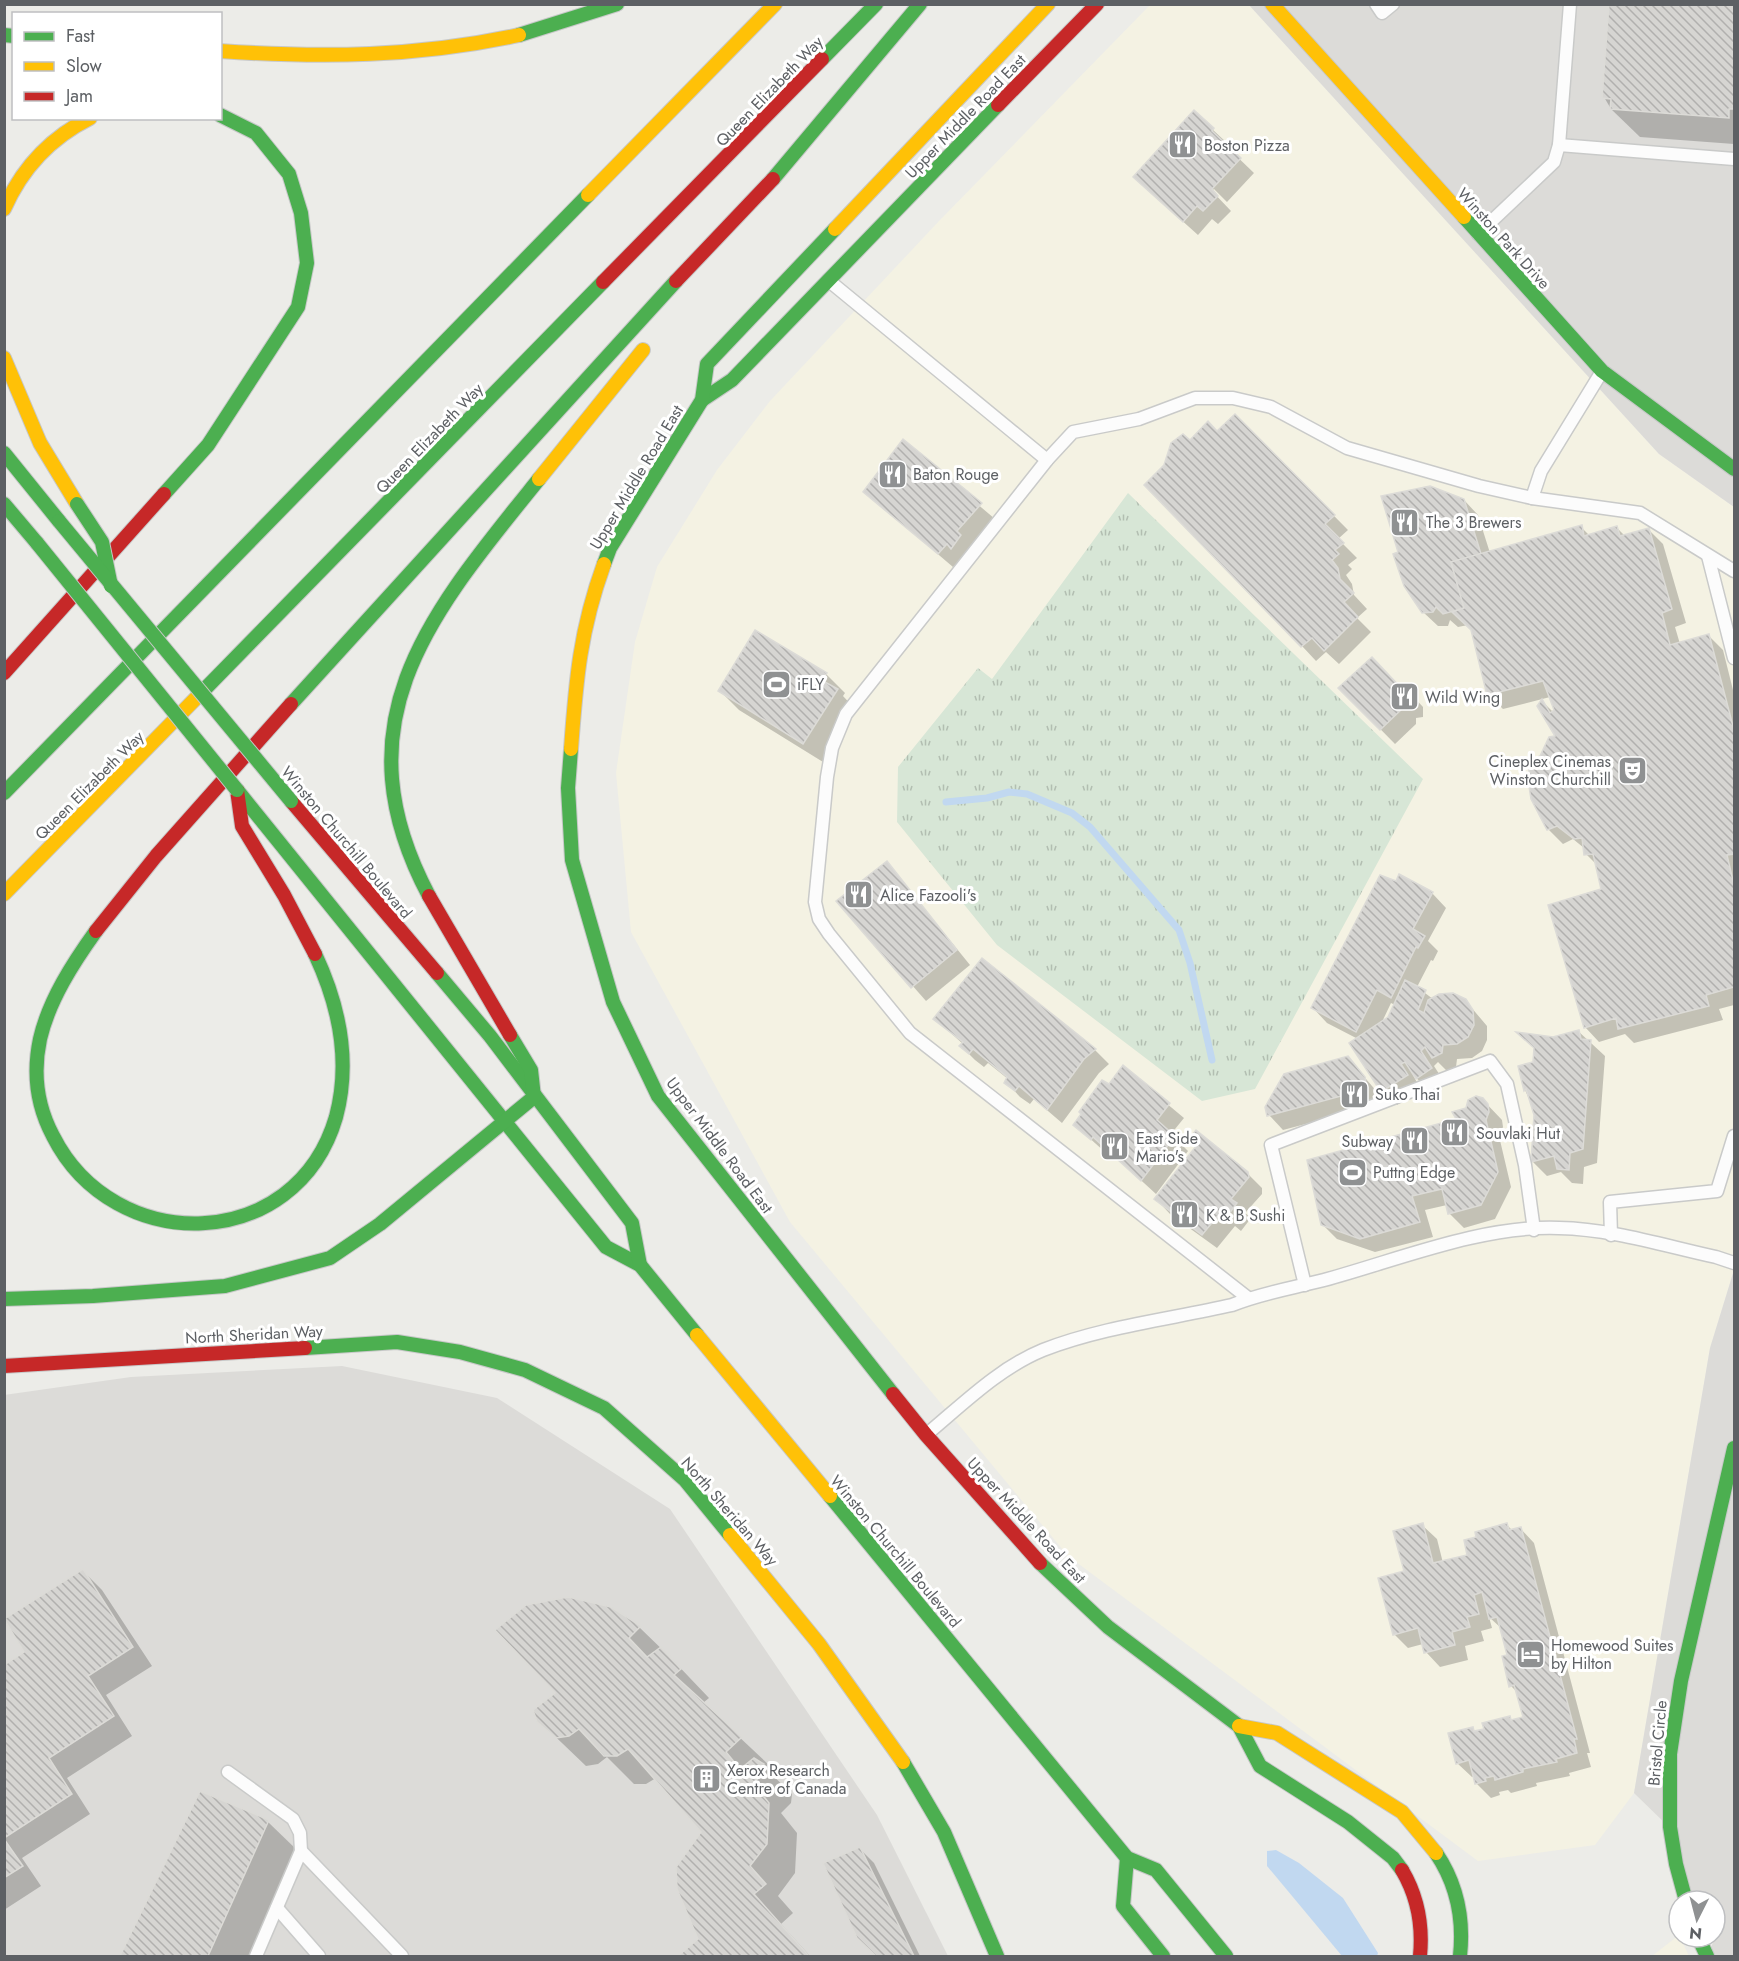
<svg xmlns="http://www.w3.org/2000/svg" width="1739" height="1961" font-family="Jost,sans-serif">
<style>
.commercial{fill:#f4f2e3}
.industrial{fill:#dcdbd8}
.park{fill:url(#park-tufts)}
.water{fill:#c1d8f0}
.shadow{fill:#0003;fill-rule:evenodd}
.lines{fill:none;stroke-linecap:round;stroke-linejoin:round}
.stream{stroke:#c1d8f0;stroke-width:7}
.building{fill:url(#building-back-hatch);stroke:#dcdbd7;stroke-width:1.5}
.lane-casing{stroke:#c9cac9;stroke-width:15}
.fast-casing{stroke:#c7c8c8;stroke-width:16}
.slow-casing{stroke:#c7c8c8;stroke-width:16}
.jam-casing{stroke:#c7c8c8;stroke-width:16}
.lane{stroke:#fcfcfc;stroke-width:12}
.fast{stroke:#4caf50;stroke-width:14}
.slow{stroke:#ffc107;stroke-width:14}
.jam{stroke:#c62828;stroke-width:14}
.fast-bridge-casing{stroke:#c7c8c8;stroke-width:16;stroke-linecap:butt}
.fast-bridge{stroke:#4caf50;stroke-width:14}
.labels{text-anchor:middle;stroke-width:6;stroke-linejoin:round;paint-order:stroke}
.street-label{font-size:16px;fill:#5d6064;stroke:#fff}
.poi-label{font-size:16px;fill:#5d6064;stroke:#fff;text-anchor:start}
</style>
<defs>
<pattern id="park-tufts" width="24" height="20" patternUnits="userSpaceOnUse" patternTransform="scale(1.5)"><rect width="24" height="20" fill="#d7e6d6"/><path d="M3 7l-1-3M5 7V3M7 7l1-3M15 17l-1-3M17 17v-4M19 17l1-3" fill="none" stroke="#b2beb1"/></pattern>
<pattern id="building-back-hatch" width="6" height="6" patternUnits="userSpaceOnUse" patternTransform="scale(1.5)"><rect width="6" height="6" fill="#d6d5d2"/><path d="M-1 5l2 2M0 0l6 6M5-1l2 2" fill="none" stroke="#b1b0ae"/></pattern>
</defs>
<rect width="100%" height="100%" fill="#ecece8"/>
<g class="commercial">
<polygon points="1150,5 1249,5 1659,454 1734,507 1734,1270 1710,1348 1634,1793 1595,1845 1478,1861 1068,1556 790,1222 631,932 616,773 635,642 657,567 717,470 770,401 940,220"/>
<polygon points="1679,1935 1689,1956 1652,1956"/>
</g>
<g class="industrial">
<polygon points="1249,5 1734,5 1734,507 1659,454"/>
<polygon points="1734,1270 1734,1956 1708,1956 1715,1937 1715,1901 1686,1901 1669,1827 1634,1793 1710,1348"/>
<polygon points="342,1366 497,1398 670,1509 877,1815 948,1956 5,1956 4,1395 131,1377"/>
</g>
<polygon class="park" points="1128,493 1423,779 1255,1089 1202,1101 997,945 897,822 898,767 978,668 992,679"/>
<polygon class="water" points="1276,1850 1299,1863 1343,1898 1378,1953 1377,1956 1342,1956 1267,1866 1267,1851"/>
<g class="shadow">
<polygon points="1611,4 1734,4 1734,144 1640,137 1611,109 1604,97"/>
<polygon points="1212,129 1227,143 1226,146 1254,173 1227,202 1214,189 1212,191 1231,211 1218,224 1212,219 1198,235 1149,191"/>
<polygon points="1235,416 1348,530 1338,539 1357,558 1348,565 1352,569 1346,575 1352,584 1354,595 1367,609 1357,618 1371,632 1339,664 1326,652 1316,661 1302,646 1190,442 1218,433"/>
<polygon points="903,441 995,519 971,546 975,550 966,562 962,558 953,567 865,492"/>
<polygon points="1464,500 1478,515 1490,553 1581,527 1590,536 1617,528 1625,536 1649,530 1663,544 1686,623 1675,627 1680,644 1709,636 1723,650 1734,694 1734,1005 1719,1009 1723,1020 1634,1043 1625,1034 1599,1042 1585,1027 1603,890 1597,865 1586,854 1584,848 1573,839 1563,844 1548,829 1541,758 1557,736 1542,701 1557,716 1550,697 1503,709 1488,694 1473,630 1468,625 1458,627 1450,620 1448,626 1438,626 1423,612"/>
<polygon points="826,674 845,693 843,696 856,710 823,762 739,710 720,691"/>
<polygon points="1340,688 1409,692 1423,707 1423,717 1416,718 1416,724 1395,744"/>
<polygon points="887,863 970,965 926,1001 838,901"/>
<path d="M1432,893l14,15 -18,33 10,10 -5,10 -2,-1 -14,27 16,12 32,1 22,26v14l-5,11 -10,7 -15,1 -1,8 -8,5 -10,-10 -4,4 11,17 -14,9 -18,-17 8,15 -24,15 -15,-14 -24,-52 -31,-16 -14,-15zM1391,1003l4,2 -6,13 -7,4z"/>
<polygon points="935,1019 1095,1050 1109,1064 1099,1073 1062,1123 1034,1099 1030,1104 1020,1097 1006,1082 1008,1079 988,1063 984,1067 975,1060 961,1046 963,1044"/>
<polygon points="1578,1031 1605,1056 1597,1163 1584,1167 1583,1184 1572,1183 1561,1172 1547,1176 1533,1162 1536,1115 1525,1090 1535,1063 1553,1039"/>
<polygon points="1348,1058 1378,1093 1381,1104 1283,1130 1269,1115"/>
<polygon points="1123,1067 1184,1118 1171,1134 1188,1151 1156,1194 1108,1150 1106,1153 1075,1125"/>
<polygon points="1482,1099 1502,1120 1503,1127 1499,1136 1511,1187 1495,1219 1464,1228 1449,1213 1447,1205 1425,1210 1433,1237 1375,1252 1337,1239 1322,1224"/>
<polygon points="1247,1173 1262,1188 1262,1194 1245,1213 1251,1218 1241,1231 1235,1226 1217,1248 1170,1214 1156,1199"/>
<polygon points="1422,1525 1437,1539 1443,1563 1469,1556 1477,1538 1507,1525 1512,1530 1520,1528 1534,1543 1590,1753 1587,1753 1591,1767 1569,1773 1570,1776 1536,1783 1537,1786 1511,1793 1508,1790 1499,1792 1500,1795 1491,1798 1477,1784 1475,1776 1472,1777 1457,1763 1472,1728 1476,1732 1509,1717 1513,1721 1524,1718 1518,1693 1511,1686 1508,1656 1501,1628 1489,1617 1492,1628 1481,1631 1484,1641 1465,1646 1468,1660 1440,1667 1426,1652 1423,1644 1408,1648 1394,1634 1406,1573"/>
<polygon points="83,1571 102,1590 152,1666 106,1695 132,1736 67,1778 90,1814 22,1858 41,1886 4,1910 4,1667 26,1653 5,1621"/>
<polygon points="611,1608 640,1628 669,1656 709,1698 703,1703 770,1766 766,1769 792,1794 791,1803 781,1813 797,1833 795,1873 778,1896 793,1913 781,1924 810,1956 680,1956 700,1939 703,1832 656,1778 646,1784 634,1784 607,1757 598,1764 586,1766 539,1721"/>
<polygon points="201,1793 268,1822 297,1850 249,1956 122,1956"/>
<polygon points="860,1849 874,1863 920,1956 878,1956 858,1937"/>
</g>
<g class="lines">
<polyline class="stream" points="946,802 987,798 1009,792 1027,794 1072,813 1090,827 1179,930 1190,963 1212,1060"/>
</g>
<g class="building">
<polygon points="1609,4 1734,4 1734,109 1729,109 1729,118 1610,109 1611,99 1602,98"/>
<polygon points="1194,110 1214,128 1212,131 1241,158 1212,189 1218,196 1203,211 1197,206 1183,222 1133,177"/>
<polygon points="1235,414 1335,515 1325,524 1344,543 1335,550 1339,554 1332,560 1338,568 1340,579 1354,593 1344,602 1358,617 1324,651 1312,638 1301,647 1144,485 1164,465 1171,443 1183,434 1190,440 1208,421 1217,431"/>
<polygon points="903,439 982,503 957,531 961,535 951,549 947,544 938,554 863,492"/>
<polygon points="1430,486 1464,499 1481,554 1451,562 1464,608 1443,614 1436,607 1433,612 1422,613 1404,586 1393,554 1398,552 1381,496"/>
<polygon points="1582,525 1584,536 1617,526 1620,536 1649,528 1672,609 1662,613 1670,645 1709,634 1734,730 1734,854 1727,855 1734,885 1734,987 1706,995 1709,1006 1618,1029 1616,1018 1584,1028 1548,905 1601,889 1593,854 1584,855 1582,838 1574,839 1557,826 1547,830 1531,799 1528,780 1530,760 1540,756 1549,737 1555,736 1537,706 1542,699 1550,713 1554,710 1543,681 1487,695 1471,630 1452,612 1464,608 1451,562"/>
<polygon points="755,630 827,673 821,680 838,689 803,744 718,691"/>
<polygon points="1372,657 1404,691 1410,691 1409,703 1402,704 1402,709 1380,730 1338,688"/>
<polygon points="887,861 957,950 911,988 836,901"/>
<polygon points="1399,874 1433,892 1413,929 1425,936 1418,948 1416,947 1391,998 1377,990 1356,1032 1311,1008 1380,875 1396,881"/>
<polygon points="982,958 1096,1049 1084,1059 1047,1110 1019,1086 1015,1091 1004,1083 1007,1077 973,1049 969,1054 959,1046 963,1042 933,1019"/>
<polygon points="1405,980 1426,990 1418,1010 1424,1013 1428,1000 1439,994 1453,993 1466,999 1473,1010 1474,1025 1468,1037 1457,1044 1443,1045 1442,1053 1432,1058 1425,1047 1421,1051 1432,1068 1416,1079 1405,1062 1401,1064 1408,1075 1381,1092 1349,1043 1388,1017"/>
<polygon points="1579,1030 1581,1039 1591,1040 1583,1149 1570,1153 1569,1170 1557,1169 1554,1156 1531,1162 1534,1115 1526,1089 1524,1091 1518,1066 1533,1062 1534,1048 1516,1032 1553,1037"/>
<polygon points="1348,1056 1365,1077 1367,1089 1267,1116 1265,1107 1284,1074"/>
<polygon points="1123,1065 1170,1103 1157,1120 1175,1136 1141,1181 1093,1137 1091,1140 1073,1125 1081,1114 1079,1112 1102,1080 1109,1084"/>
<polygon points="1476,1096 1483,1098 1488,1104 1489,1112 1486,1120 1498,1172 1481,1205 1448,1214 1442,1189 1412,1196 1420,1222 1360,1239 1321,1225 1307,1160 1456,1119 1452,1112 1466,1108 1468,1100"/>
<polygon points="1196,1130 1248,1172 1249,1177 1231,1199 1237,1203 1226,1218 1220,1213 1202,1235 1154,1199 1197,1145 1189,1139"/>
<polygon points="1423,1523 1433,1563 1467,1555 1464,1540 1476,1537 1475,1532 1507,1523 1509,1530 1521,1527 1577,1739 1574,1739 1577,1753 1556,1759 1557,1762 1523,1769 1523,1772 1495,1780 1494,1776 1485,1778 1486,1781 1475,1784 1469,1760 1456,1764 1448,1733 1473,1727 1474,1731 1484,1729 1482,1723 1510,1716 1511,1720 1523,1717 1514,1685 1509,1687 1502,1656 1507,1655 1497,1617 1489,1619 1482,1592 1474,1595 1479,1614 1467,1617 1470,1627 1452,1632 1455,1645 1424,1653 1418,1628 1393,1635 1378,1578 1404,1571 1393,1531"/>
<polygon points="83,1569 133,1647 88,1676 114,1716 49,1758 72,1794 4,1838 4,1665 24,1652 4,1619"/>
<polygon points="568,1597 611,1607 641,1626 629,1638 647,1657 661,1647 681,1669 674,1675 742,1737 726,1752 740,1769 754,1758 764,1764 763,1774 753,1783 769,1803 767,1844 750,1866 766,1884 754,1894 809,1956 678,1956 698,1939 677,1889 676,1867 701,1832 628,1749 617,1756 604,1756 579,1729 569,1736 556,1738 537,1722 533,1710 555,1693 495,1630 526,1605"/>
<polygon points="200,1791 269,1820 208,1956 120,1956"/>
<polygon points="4,1839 23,1866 4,1878"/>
<polygon points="860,1847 914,1956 876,1956 857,1938 823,1863"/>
</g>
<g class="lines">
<defs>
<g id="lane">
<polyline points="1376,4 1382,13 1393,4"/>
<polyline points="1559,145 1734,159"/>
<polyline points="1478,234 1554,162 1559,145 1570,4"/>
<polyline points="828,280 1047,460"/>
<polyline points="1532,498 1640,513 1734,571"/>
<polyline points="1708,556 1734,658"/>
<polyline points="1611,1235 1610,1202 1717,1191 1734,1136"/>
<polyline points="1305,1285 1271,1145 1490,1061 1507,1084 1525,1165 1534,1230"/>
<polyline points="1248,1298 910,1033 829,934 819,919 815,902 827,777 832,748 846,714 1047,460 1073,432 1139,419 1195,398 1233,398 1271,407 1347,448 1479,486 1532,498 1541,471 1601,373"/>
<path d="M927,1434c36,-30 72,-66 116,-84 59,-23 127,-31 189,-45 29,-12 61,-17 92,-25 74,-20 158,-55 235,-52 53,1 106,18 157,29l18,6"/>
<polyline points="228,1772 293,1819 300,1833 301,1851 256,1956"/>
<polyline points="301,1851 402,1956"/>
<polyline points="277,1908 319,1956"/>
</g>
<g id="fast">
<polyline points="4,35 14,36"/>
<polyline points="519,35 617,4"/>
<polyline points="822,59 876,4"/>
<polyline points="773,179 920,4"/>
<polyline points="1464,217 1602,371 1734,469"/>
<polyline points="702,400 732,380 998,105"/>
<polyline points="4,453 59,521"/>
<polyline points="164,494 208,445 298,307 307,263 301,213 289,174 256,133 220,115"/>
<polyline points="4,504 37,543"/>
<polyline points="604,564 610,548 702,400 707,364 835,229"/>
<polyline points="202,692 603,282"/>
<polyline points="291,704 676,281"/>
<polyline points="571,749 568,788 572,860 613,1002 658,1096 893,1394"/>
<polyline points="237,790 606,1247 640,1265 697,1335"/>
<polyline points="4,793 588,195"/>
<path d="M429,896c-93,-175 2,-283 110,-417"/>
<path d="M96,931c-23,32 -47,69 -56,108 -7,33 -3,67 13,97 61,121 243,118 283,-19 15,-56 3,-112 -21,-163"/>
<polyline points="437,973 490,1036 632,1223 640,1265"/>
<polyline points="4,1299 93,1296 225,1286 330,1258 380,1224 534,1097 531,1070 510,1035"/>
<polyline points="305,1348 397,1342 460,1352 525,1370 604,1408 685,1480 730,1535"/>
<polyline points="830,1496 1127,1858 1156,1870 1226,1956"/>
<polyline points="1040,1563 1108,1627 1239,1726 1260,1766 1348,1822 1393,1858 1402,1870"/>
<polyline points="903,1762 944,1832 997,1956"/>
<path d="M1436,1853c21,31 28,66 24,103"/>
<polyline points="1127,1858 1123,1906 1163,1956"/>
<polyline points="1686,1901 1676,1864 1670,1827 1670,1754 1681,1681 1734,1448"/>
<polyline points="1698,1937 1707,1956"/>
</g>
<g id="slow">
<polyline points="1272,4 1464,217"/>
<path d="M220,51c101,7 199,6 299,-16"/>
<polyline points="588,195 775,4"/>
<path d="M4,209c18,-41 46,-71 86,-91"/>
<polyline points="835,229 1048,4"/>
<polyline points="4,358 40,443 77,504"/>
<polyline points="539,479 643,350"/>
<path d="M571,749c5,-69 9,-119 33,-185"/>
<polyline points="4,894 202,692"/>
<polyline points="697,1335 830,1496"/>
<polyline points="730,1535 819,1644 903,1762"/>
<polyline points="1239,1726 1277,1733 1402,1812 1436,1853"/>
</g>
<g id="jam">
<polyline points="998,105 1097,4"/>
<polyline points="676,281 773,179"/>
<polyline points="603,282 822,59"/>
<polyline points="4,673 164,494"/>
<polyline points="237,790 242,826 284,895 315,954"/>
<polyline points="291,801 437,973"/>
<polyline points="429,896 510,1035"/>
<polyline points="96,931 156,856 291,704"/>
<polyline points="4,1366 305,1348"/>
<polyline points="893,1394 926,1435 1040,1563"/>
<path d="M1402,1870c16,27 21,55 18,86"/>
</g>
</defs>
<use href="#lane" class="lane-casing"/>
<use href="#fast" class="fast-casing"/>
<use href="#slow" class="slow-casing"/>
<use href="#jam" class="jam-casing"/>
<use href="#lane" class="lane"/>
<use href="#fast" class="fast"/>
<use href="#slow" class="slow"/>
<use href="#jam" class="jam"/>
<defs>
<g id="fast-bridge">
<polyline points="77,504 102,542 111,586"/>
<polyline points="59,521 291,801"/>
<polyline points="37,543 237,790"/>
</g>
</defs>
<use href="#fast-bridge" class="fast-bridge-casing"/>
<use href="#fast-bridge" class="fast-bridge"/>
</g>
<defs>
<symbol id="restaurant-square" viewBox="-11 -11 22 22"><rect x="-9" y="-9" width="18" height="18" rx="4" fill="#8f9192" stroke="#fff"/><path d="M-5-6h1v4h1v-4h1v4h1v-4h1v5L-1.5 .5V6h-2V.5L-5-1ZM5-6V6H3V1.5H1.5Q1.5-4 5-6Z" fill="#fff"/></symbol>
<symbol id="stadium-square" viewBox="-11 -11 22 22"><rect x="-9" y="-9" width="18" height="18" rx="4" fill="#8f9192" stroke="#fff"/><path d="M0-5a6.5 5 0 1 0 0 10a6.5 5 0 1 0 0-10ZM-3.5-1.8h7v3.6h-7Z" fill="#fff"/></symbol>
<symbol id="theatre-square" viewBox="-11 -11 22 22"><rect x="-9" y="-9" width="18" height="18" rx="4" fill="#8f9192" stroke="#fff"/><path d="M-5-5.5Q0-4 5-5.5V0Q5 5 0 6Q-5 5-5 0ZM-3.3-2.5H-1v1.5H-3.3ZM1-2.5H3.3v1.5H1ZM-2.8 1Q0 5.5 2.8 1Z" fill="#fff"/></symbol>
<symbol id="hotel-square" viewBox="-11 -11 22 22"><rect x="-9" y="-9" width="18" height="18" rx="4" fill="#8f9192" stroke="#fff"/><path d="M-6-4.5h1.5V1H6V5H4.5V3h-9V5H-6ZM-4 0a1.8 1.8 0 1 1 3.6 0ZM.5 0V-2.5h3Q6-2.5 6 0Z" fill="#fff"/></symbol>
<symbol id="building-square" viewBox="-11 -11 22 22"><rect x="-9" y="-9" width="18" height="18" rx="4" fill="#8f9192" stroke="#fff"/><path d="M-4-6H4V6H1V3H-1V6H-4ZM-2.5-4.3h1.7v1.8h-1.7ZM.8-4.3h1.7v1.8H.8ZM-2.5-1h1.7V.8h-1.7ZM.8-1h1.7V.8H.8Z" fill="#fff"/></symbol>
</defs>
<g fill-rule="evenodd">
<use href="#restaurant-square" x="1166" y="128" width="33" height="33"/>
<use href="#restaurant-square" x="876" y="458" width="33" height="33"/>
<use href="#restaurant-square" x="1388" y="506" width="33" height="33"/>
<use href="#stadium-square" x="760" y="668" width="33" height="33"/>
<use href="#restaurant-square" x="1388" y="680" width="33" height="33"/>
<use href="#theatre-square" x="1616" y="754" width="33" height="33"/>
<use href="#restaurant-square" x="842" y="878" width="33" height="33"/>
<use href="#restaurant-square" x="1338" y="1078" width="33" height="33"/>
<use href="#restaurant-square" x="1438" y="1116" width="33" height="33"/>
<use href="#restaurant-square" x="1398" y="1124" width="33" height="33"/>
<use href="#restaurant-square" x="1098" y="1130" width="33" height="33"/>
<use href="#stadium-square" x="1336" y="1156" width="33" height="33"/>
<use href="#restaurant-square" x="1168" y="1198" width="33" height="33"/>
<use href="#hotel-square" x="1514" y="1638" width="33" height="33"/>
<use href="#building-square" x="690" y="1762" width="33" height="33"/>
</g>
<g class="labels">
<g class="street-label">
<text transform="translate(769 91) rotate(-46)" y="6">Queen Elizabeth Way</text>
<text transform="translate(965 116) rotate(-46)" y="6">Upper Middle Road East</text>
<text transform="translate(1504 238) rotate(48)" y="6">Winston Park Drive</text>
<text transform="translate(429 438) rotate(-46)" y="6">Queen Elizabeth Way</text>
<text transform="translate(636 477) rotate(-59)" y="6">Upper Middle Road East</text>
<text transform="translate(89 785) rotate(-45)" y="6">Queen Elizabeth Way</text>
<text transform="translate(347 842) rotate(50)" y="6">Winston Churchill Boulevard</text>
<text transform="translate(720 1145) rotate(53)" y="6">Upper Middle Road East</text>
<text transform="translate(254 1334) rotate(-3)" y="6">North Sheridan Way</text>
<text transform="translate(730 1511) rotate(49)" y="6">North Sheridan Way</text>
<text transform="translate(1027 1520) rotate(47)" y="6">Upper Middle Road East</text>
<text transform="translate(896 1551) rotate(50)" y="6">Winston Churchill Boulevard</text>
<text transform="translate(1657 1743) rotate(-85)" y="6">Bristol Circle</text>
</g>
<g class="poi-label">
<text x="1204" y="151">Boston Pizza</text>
<text x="913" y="480">Baton Rouge</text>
<text x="1426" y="528">The 3 Brewers</text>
<text x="797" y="690">iFLY</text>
<text x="1425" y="703">Wild Wing</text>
<text x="1611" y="767" text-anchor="end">Cineplex Cinemas<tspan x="1611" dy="18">Winston Churchill</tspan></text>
<text x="880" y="901">Alice Fazooli's</text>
<text x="1375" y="1100">Suko Thai</text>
<text x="1476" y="1139">Souvlaki Hut</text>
<text x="1136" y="1144">East Side<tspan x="1136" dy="18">Mario's</tspan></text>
<text x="1393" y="1147" text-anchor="end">Subway</text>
<text x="1373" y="1178">Puttng Edge</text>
<text x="1206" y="1221">K &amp; B Sushi</text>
<text x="1551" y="1651">Homewood Suites<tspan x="1551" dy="18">by Hilton</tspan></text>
<text x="727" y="1776">Xerox Research<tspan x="727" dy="18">Centre of Canada</tspan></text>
</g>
</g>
<rect width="1739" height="1961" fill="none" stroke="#5d6064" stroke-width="12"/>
<rect x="12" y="12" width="210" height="108" fill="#ffffff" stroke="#bebfc1" stroke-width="1.5"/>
<rect x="24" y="32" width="30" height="9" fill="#4caf50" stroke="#bebfc1" stroke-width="1.5"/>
<text x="66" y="42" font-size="18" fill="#5d6064">Fast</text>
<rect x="24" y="62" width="30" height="9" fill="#ffc107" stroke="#bebfc1" stroke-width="1.5"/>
<text x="66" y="72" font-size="18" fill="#5d6064">Slow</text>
<rect x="24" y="92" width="30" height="9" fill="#c62828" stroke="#bebfc1" stroke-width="1.5"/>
<text x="66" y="102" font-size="18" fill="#5d6064">Jam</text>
<g transform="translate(1697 1919) rotate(186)"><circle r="28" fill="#ffffff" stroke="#bebfc1" stroke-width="1.5"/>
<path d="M0-4.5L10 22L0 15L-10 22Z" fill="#8f9192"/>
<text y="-9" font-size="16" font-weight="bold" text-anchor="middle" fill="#5d6064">N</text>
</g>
</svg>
